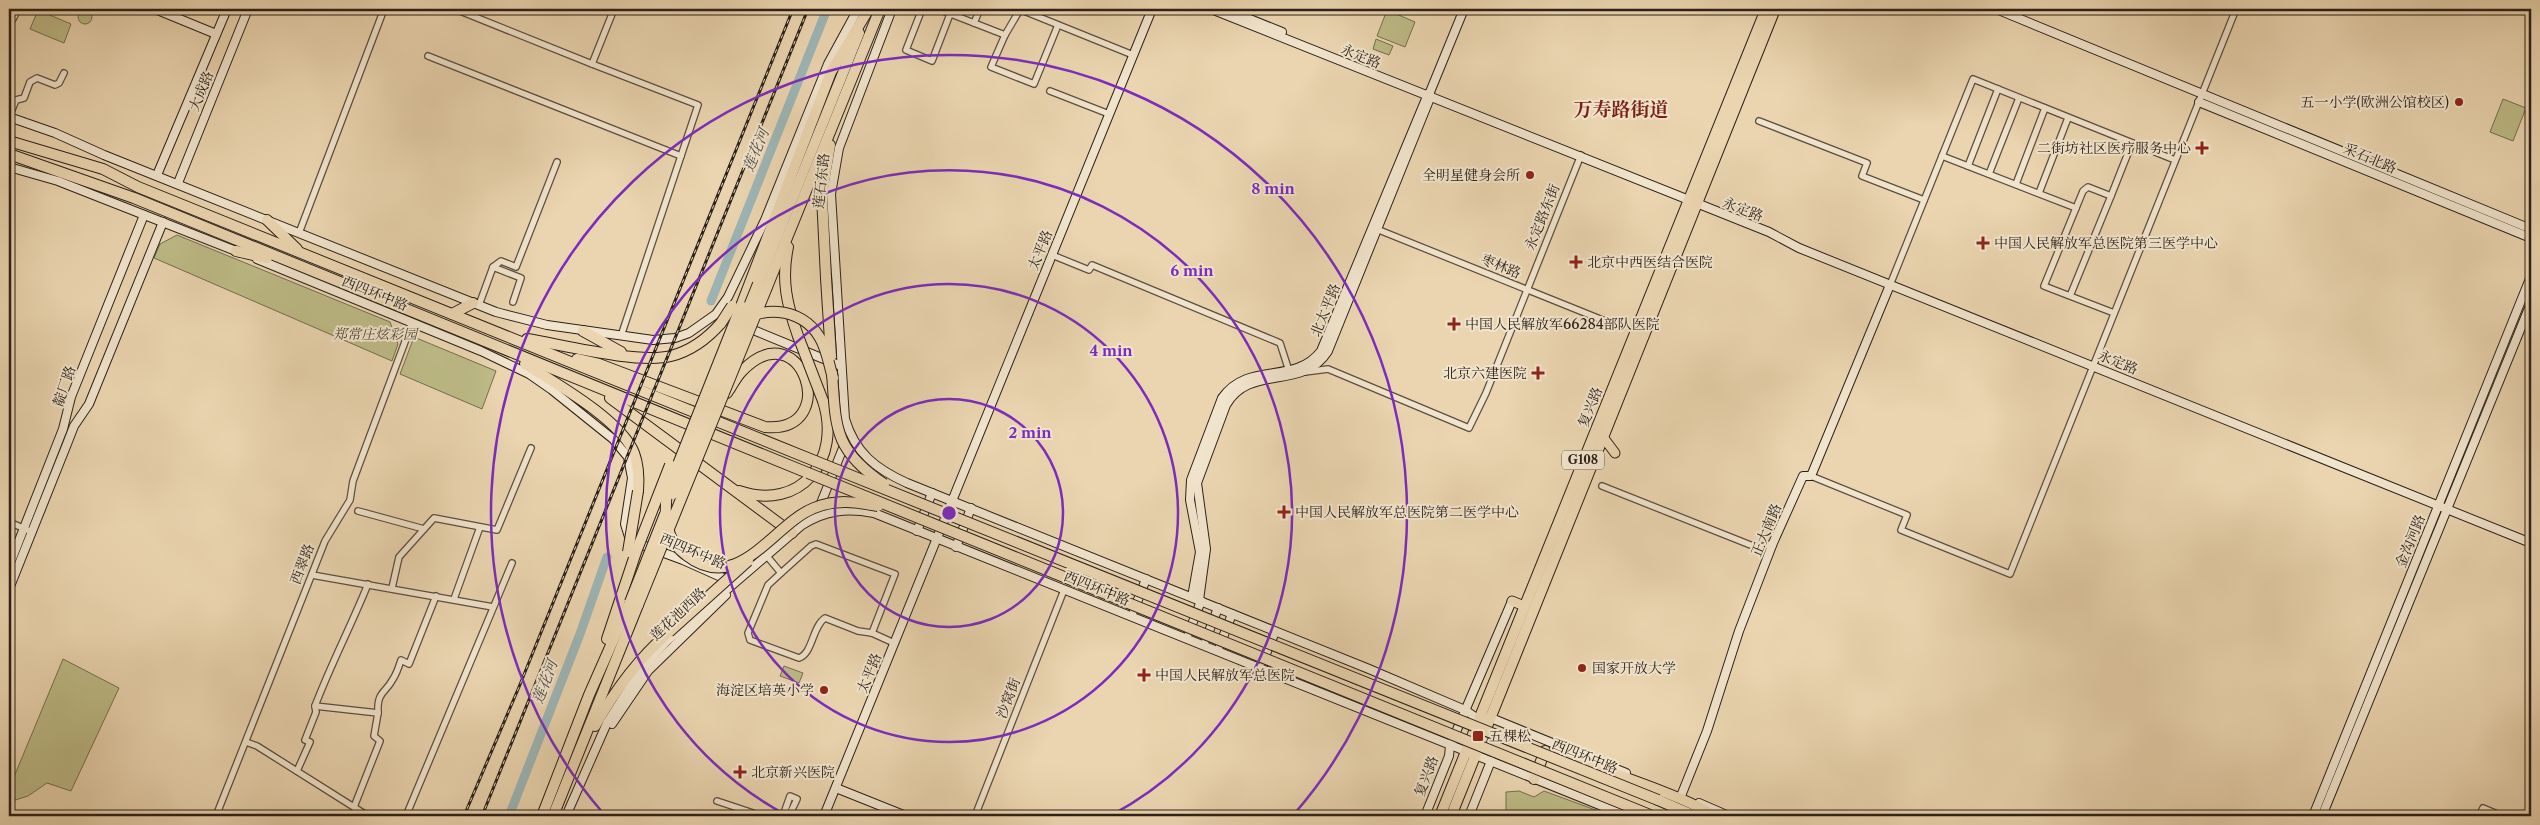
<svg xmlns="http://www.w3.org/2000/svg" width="2540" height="825" font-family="'Libre Caslon Text','Noto Serif SC',serif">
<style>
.green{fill:#bdbb87;stroke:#746e50}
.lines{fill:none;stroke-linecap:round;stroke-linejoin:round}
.river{stroke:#9db6b6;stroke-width:9}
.street-casing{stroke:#5c4e40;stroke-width:8}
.secondary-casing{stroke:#2c211a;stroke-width:10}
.primary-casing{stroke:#2c211a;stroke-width:11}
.highway-casing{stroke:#2c211a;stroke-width:12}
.street{stroke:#f1e4cc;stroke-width:5.5}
.secondary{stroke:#f1e4cc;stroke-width:8}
.primary{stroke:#ead5b0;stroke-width:9}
.highway{stroke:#ead5b0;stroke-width:10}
.rail-casing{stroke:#2c211a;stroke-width:3}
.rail{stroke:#f1e4cc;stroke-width:1;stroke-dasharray:4;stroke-linecap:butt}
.highway-bridge-casing{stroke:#2c211a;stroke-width:12;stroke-linecap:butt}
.highway-bridge{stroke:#ead5b0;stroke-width:10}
.ring{fill:none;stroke:#7b2cbf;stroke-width:2.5}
.poi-dot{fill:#8f2418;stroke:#f1e4cc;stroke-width:2}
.labels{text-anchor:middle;stroke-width:4;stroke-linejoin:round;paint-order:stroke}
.shield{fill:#f1e4cc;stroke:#675c4f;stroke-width:1}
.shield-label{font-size:12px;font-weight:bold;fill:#2c211a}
.street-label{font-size:14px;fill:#2c211a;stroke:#f1e4cc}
.poi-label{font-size:14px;fill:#2c211a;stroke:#f1e4cc;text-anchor:start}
.park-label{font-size:14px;font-style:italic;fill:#504835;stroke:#f1e4cc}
.water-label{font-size:15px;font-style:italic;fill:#4e4e49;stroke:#f1e4cc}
.district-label{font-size:19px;font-weight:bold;fill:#7a1f14;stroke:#f1e4cc}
.centre{fill:#7b2cbf;stroke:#f1e4cc;stroke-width:2.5}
.ring-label{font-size:15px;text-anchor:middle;font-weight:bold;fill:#7b2cbf;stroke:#f1e4cc;stroke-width:4;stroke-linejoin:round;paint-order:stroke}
</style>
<rect width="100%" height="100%" fill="#ead5b0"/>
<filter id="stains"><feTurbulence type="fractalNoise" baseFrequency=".004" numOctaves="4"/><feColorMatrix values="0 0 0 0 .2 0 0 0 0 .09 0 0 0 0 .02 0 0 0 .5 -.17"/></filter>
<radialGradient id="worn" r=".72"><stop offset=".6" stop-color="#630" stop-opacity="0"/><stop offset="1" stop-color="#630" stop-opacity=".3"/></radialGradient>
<g class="green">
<polygon points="38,10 71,24 64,43 30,29"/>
<polygon points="1387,10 1415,22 1405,47 1377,36"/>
<circle cx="85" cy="17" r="7"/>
<polygon points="1376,39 1393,46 1389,55 1373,49"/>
<polygon points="2503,99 2526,108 2513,141 2490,132"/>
<polygon points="177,235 390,322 398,344 392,361 154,258 160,244"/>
<polygon points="414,337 496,371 482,409 400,374"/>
<polygon points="63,659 119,688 71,791 47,783 28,796 9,802 9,789"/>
<polygon points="784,666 803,673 799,683 780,676"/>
<polygon points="1519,791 1534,797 1544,791 1612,816 1506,816 1506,792"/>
</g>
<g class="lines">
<g class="river">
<polyline points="711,301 827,9"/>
<polyline points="509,816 580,634 607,557"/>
</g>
<defs>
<g id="street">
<polyline points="455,9 592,64 614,9"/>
<polyline points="922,9 906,50 932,61 952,9"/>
<polyline points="938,9 1005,35"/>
<polyline points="1008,9 1018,13 1019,9 1133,55"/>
<polyline points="1633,10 1633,9"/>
<polyline points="1018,13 1005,35 991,67 1034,84 1058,25"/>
<polyline points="9,17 13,19 18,9"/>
<polyline points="974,23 980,9"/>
<polyline points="428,56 681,156"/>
<polyline points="592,64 698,105 621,336"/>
<polyline points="1050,91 1109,114"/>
<polyline points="9,117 16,100 24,98 30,82 37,78 55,85 59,83 64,73"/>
<polyline points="1759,121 1867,163 1862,176 1924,200"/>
<polyline points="1942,156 2076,208"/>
<polyline points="1968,166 1998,89"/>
<polyline points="1989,174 2019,98"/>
<polyline points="2016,184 2045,108"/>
<polyline points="2039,193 2068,118"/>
<polyline points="2111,196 2132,143"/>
<polyline points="1374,228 1620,327"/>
<polyline points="299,233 384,9"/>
<polyline points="1052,255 1089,270 1092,265 1280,343 1290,374"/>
<polyline points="493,267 501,261 516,267 557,162"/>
<polyline points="1890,285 1973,79 2175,160"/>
<polyline points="2070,296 2111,196 2088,187 2083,191 2044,286 2114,313"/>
<polyline points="479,305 493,267 521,278 513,302"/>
<polyline points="1305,372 1328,369 1469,428 1486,393 1581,155"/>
<polyline points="1811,476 1907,515 1901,530 2010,574 2236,9"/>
<polyline points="1602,486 1753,546 1761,547 1773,543"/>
<polyline points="358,511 424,529"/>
<polyline points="9,522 32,532"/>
<polyline points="766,555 781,573 811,546 816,544 895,574 872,633 894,643"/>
<path d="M781,573l-13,12 -20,48 2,7 49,18c14,-5 13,-31 26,-40l33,13 14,2"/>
<polyline points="312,575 493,607"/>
<polyline points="392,588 399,557 434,518 497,530 531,448"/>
<polyline points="454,599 480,527"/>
<polyline points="315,706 378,713 374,736 380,741 354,807"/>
<path d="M378,713c-1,-22 7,-19 15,-34 4,-6 6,-13 8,-19l8,4 27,-68"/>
<polyline points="246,742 257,746 368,816"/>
<path d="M297,771l13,-29 -5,-2 11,-28 -1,-6c16,-42 36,-80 53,-122"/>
<polyline points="717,801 762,816"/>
<polyline points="216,816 325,541 350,500 353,481 412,323"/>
<polyline points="406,816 512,563"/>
<polyline points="786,816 784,813 790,796 797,799 789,816"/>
<polyline points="975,816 1064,590"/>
<polyline points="2479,816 2483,808 2502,816"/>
</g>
<g id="secondary">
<polyline points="155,9 216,34"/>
<path d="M892,9l-53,139 -8,46 14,225c10,34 31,50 62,64l462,186 96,41 13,9 13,-1 135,55"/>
<polyline points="1211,9 1769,232 1799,248 2531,543"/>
<polyline points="1225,9 1282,32"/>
<polyline points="1996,9 2531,229"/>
<polyline points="2199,102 2531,238"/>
<polyline points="9,117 55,133 104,155 496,312 547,325 653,340 675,338 689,333 716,314 728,297 765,220 828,64 858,9"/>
<polyline points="9,167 58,181 241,253"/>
<polyline points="157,175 227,9"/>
<polyline points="178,183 248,9"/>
<polyline points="257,259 481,351 529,374 552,390 613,439 628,457 632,478 625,524 629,537 637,543 683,560 730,581"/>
<polyline points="746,327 841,366"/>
<polyline points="819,508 845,443"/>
<polyline points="917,531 932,493"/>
<polyline points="956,547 971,508"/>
<polyline points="9,566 63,429 71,397 144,215"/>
<polyline points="9,589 67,444 74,426 89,404 163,222"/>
<path d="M1192,597l8,-45 -10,-52 1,-20 31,-82c27,-38 72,-12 99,-47l107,-257"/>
<path d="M1199,600l7,-51 -9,-66 29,-78c24,-42 76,-13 102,-54l102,-253v-6l34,-83"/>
<polyline points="1134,610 1146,579"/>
<polyline points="1189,632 1201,601"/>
<polyline points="1206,639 1218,608"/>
<polyline points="1220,645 1232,614"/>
<polyline points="1263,661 1275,632"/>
<polyline points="612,724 648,671 726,595"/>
<polyline points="836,788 906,816"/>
<polyline points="1681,796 1707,731 1739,631 1773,543 1803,476 1811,476 1890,285"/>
<polyline points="1699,803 1729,816"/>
<path d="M566,816l41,-93 35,-55 24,-26 136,-117c24,-15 44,-17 72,-12l753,303"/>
<polyline points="824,816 1152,9"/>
<polyline points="1425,816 1449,756 1450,746 1512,601"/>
<polyline points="1469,816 1491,761"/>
<polyline points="2313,816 2531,276"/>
<polyline points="2322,816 2531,303"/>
</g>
<g id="primary">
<polyline points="1603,437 1615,453"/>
<polyline points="1512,601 1524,606"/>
</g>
<g id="highway">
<polyline points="9,141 103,169 138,187 815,461"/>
<polyline points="9,154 134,198 808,473"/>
<polyline points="267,220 297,249"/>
<path d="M788,247c-7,33 -1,58 10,89"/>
<polyline points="236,251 267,258"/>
<polyline points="826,278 822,196 830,145"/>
<polyline points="758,284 859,33"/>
<polyline points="767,287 880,9"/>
<polyline points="741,306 831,72 867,12"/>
<polyline points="452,314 473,303"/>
<polyline points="583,331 621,352"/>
<path d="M527,339c36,6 110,25 144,17 19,-5 37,-18 50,-33"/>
<path d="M577,359l22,5 166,63c78,7 37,-118 -23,-56 -6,6 -10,15 -15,22"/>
<path d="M525,364c30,19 96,56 109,89 5,13 5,25 4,38"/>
<polyline points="610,398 792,533"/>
<path d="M739,491c62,21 103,-32 84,-90"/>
<polyline points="607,639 636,552"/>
<path d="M595,726c20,-36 43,-67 74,-94"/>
<path d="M1556,754c24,8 144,47 156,62"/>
<polyline points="1534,779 1545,751"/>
<polyline points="1658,800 1695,816"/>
<polyline points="542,816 589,695 630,602"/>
<polyline points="553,816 638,605"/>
<polyline points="1440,816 1766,9"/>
<polyline points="1451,816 1775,9"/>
</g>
</defs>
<use href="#street" class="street-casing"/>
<use href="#secondary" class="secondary-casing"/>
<use href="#primary" class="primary-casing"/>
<use href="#highway" class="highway-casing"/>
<use href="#street" class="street"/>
<use href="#secondary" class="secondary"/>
<use href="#primary" class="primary"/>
<use href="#highway" class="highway"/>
<defs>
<g id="rail">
<polyline points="464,816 519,687 793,9"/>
<polyline points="482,816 808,9"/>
</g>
</defs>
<use href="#rail" class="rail-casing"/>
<use href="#rail" class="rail"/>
<defs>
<g id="highway-bridge">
<polyline points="826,278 831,356"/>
<path d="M741,306l-74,186c-3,23 -2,48 19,63 53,41 87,-31 128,-47 23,-9 41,-6 64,-2"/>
<polyline points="721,323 732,306"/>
<path d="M733,328c24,-24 69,-22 87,10 7,12 9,27 13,40"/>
<polyline points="798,336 823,401"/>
<path d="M832,373c4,56 2,77 52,111"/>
<polyline points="815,461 1658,800"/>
<polyline points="808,473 1650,815"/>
<polyline points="673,494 758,284"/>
<polyline points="628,552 638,491"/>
<polyline points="636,552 670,465"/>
<polyline points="630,602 665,514"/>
<polyline points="638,605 767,287"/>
<polyline points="669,632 748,561"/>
</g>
</defs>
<use href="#highway-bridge" class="highway-bridge-casing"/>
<use href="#highway-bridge" class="highway-bridge"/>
</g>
<g class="ring">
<circle cx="949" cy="513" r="114"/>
<circle cx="949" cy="513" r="229"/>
<path d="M788 816A343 343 0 1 1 1110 816"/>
<path d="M603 813A458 458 0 1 1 1295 813"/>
</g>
<g class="poi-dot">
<circle cx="2459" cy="102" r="5"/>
<path d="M2199.5 140.5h5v5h5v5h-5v5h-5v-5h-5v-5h5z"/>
<circle cx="1530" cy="175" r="5"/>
<path d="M1980.5 235.5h5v5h5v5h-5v5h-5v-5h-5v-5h5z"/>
<path d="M1573.5 254.5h5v5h5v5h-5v5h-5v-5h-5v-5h5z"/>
<path d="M1451.5 316.5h5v5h5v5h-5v5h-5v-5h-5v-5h5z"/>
<path d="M1535.5 365.5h5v5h5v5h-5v5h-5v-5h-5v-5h5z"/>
<path d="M1281.5 504.5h5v5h5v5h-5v5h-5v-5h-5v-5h5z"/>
<circle cx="1582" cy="668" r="5"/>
<path d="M1141.5 667.5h5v5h5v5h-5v5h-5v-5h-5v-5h5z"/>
<circle cx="824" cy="690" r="5"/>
<rect x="1472" y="730" width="12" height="12" rx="2.5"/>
<path d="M737.5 764.5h5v5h5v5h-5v5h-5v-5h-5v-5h5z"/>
</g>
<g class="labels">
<rect class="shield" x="1562" y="450.5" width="42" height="19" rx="4"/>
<g class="shield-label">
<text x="1583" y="464">G108</text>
</g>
<g class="street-label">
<text transform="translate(1361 56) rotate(22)" y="5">永定路</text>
<text transform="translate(201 91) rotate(-68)" y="5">大成路</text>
<text transform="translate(2370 158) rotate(23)" y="5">采石北路</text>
<text transform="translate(821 181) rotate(-84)" y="5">莲石东路</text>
<text transform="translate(1743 209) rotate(21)" y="5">永定路</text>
<text transform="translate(1542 217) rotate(-68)" y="5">永定路东街</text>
<text transform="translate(1040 250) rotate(-68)" y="5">太平路</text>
<text transform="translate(1501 266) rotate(22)" y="5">枣林路</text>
<text transform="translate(375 293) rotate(22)" y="5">西四环中路</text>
<text transform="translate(1325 310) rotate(-68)" y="5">北太平路</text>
<text transform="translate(2118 362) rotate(22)" y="5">永定路</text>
<text transform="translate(64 386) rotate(-71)" y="5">靛厂路</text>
<text transform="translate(1590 407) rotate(-68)" y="5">复兴路</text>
<text transform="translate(1766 530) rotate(-67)" y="5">正大南路</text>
<text transform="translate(2410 541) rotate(-68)" y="5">金沟河路</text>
<text transform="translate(693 551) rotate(23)" y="5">西四环中路</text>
<text transform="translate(302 564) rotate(-69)" y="5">西翠路</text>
<text transform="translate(1097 588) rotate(22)" y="5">西四环中路</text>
<text transform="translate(678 614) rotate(-43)" y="5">莲花池西路</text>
<text transform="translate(869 673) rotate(-68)" y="5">太平路</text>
<text transform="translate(1008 698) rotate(-69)" y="5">沙窝街</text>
<text transform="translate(1585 756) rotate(22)" y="5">西四环中路</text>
<text transform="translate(1426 776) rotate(-69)" y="5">复兴路</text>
</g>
<g class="poi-label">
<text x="2449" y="107" text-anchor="end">五一小学(欧洲公馆校区)</text>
<text x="2191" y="153" text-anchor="end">二街坊社区医疗服务中心</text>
<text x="1520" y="180" text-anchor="end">全明星健身会所</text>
<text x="1994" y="248">中国人民解放军总医院第三医学中心</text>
<text x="1587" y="267">北京中西医结合医院</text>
<text x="1465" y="329">中国人民解放军66284部队医院</text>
<text x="1527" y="378" text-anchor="end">北京六建医院</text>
<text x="1295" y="517">中国人民解放军总医院第二医学中心</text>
<text x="1592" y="673">国家开放大学</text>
<text x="1155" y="680">中国人民解放军总医院</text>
<text x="814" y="695" text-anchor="end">海淀区培英小学</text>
<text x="1489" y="741">五棵松</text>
<text x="751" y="777">北京新兴医院</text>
</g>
<g class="park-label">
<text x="375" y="339">郑常庄炫彩园</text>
</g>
<g class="water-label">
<text transform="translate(756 150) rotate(-68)" y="5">莲花河</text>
<text transform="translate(545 682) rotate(-69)" y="5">莲花河</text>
</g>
<g class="district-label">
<text x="1621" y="116">万寿路街道</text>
</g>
</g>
<circle cx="949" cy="513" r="8" class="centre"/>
<g class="ring-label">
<text x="1273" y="194">8 min</text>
<text x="1192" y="276">6 min</text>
<text x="1111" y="356">4 min</text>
<text x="1030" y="438">2 min</text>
</g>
<rect width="2540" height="825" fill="none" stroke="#ead5b0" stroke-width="30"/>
<rect x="10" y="10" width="2520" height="805" fill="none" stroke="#2c211a" stroke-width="2.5"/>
<rect x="15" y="15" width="2510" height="795" fill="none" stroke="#2c211a"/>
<rect width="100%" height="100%" filter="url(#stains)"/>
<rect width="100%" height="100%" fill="url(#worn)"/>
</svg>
